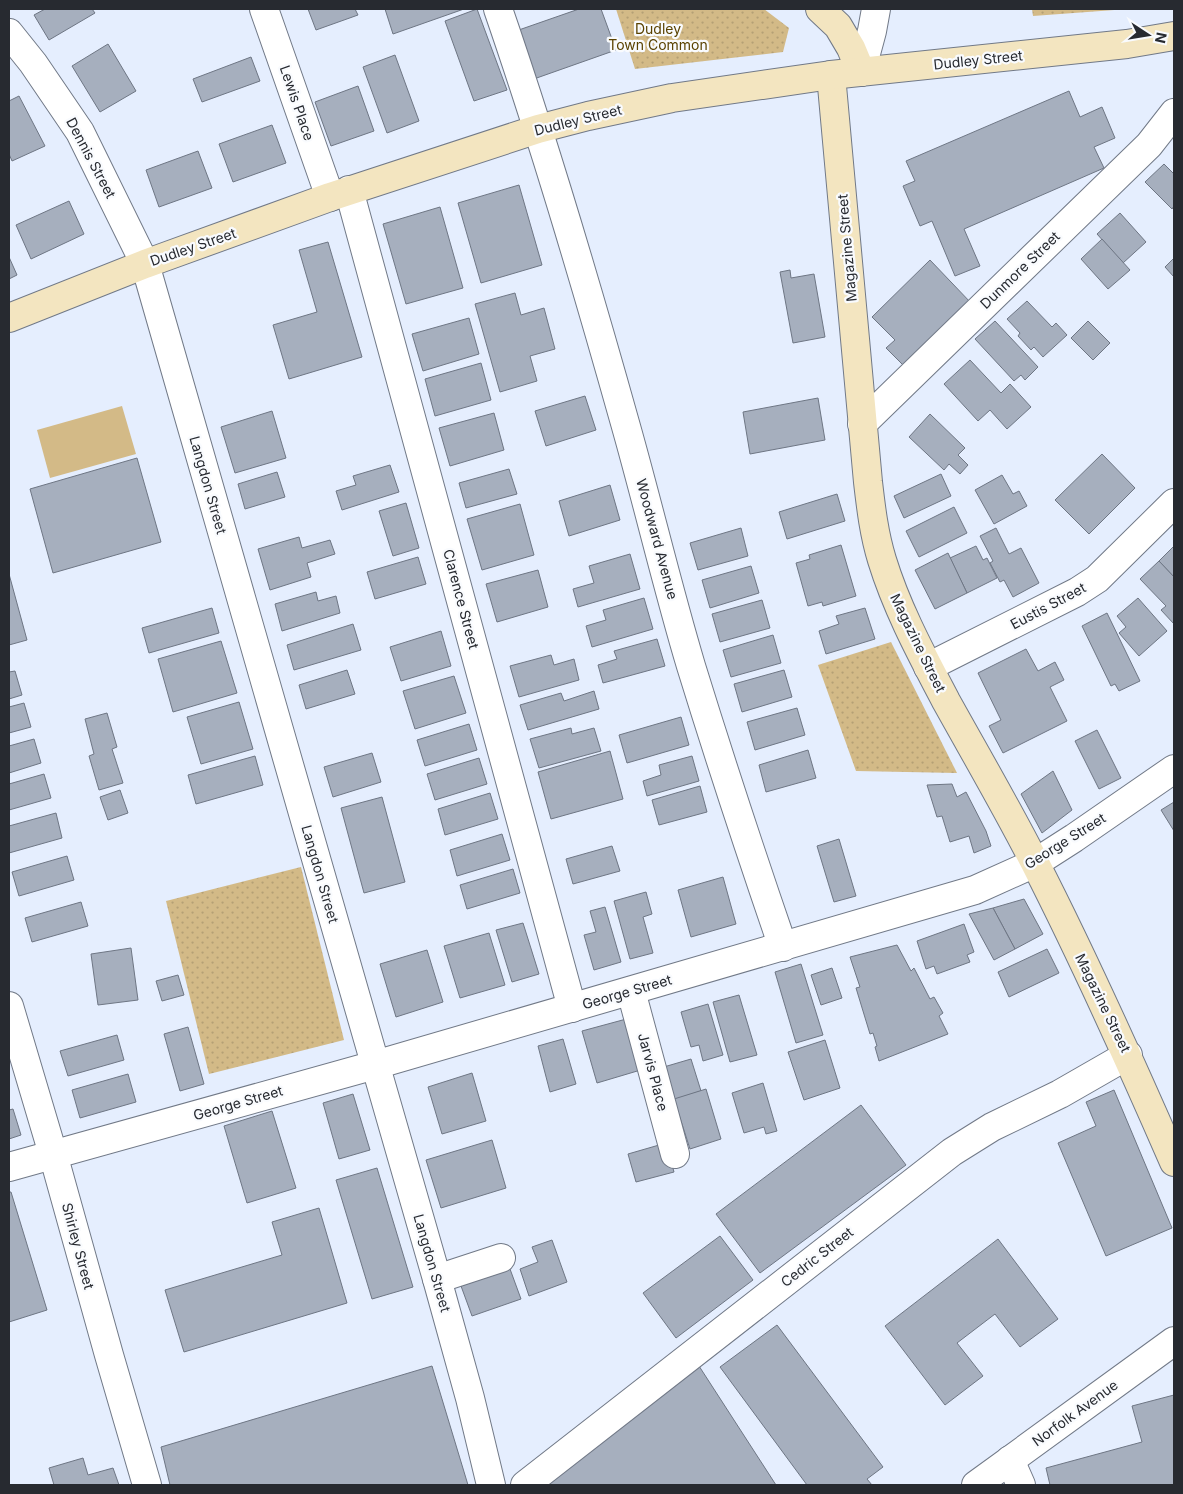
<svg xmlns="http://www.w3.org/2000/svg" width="1183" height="1494" font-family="Inter,sans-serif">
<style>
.grass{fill:#d3ba87}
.park{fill:url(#park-dots)}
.building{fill:#a6afbe;stroke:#6e7684}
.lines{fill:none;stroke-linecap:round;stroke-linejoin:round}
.street-casing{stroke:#717987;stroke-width:30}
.secondary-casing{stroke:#717987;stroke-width:30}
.street{stroke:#fff;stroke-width:28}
.secondary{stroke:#f3e5c0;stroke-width:28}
.labels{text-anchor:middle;stroke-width:4.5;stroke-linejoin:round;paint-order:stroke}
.park-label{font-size:14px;fill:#5a4200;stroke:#f9fbfe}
.street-label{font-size:14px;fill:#272a30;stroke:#f9fbfe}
</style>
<defs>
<pattern id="park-dots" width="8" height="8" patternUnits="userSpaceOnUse" patternTransform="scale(1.25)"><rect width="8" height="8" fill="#d3ba87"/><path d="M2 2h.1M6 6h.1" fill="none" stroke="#b5a075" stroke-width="1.8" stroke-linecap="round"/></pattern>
</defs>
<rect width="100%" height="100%" fill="#e5eefe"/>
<polygon class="grass" points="122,406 136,454 50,478 37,430"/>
<g class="park">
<polygon points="616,9 764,9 789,28 783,52 635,69"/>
<polygon points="1032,9 1128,9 1033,16"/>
<polygon points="891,642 957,773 856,771 818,665"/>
<polygon points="301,867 344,1040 209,1074 166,901"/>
</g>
<g class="building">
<polygon points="45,9 92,9 95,13 49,40 34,15"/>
<polygon points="308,9 355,9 358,15 316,30"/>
<polygon points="385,9 464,9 393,34"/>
<polygon points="477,9 507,90 474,101 445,21"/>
<polygon points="579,9 601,9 616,50 531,80 513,32"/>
<polygon points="108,44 136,91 100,112 72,66"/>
<polygon points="395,55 419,121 387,133 363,67"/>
<polygon points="251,57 260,81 202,102 193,79"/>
<polygon points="358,86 374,131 331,146 315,102"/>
<polygon points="1069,91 1080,117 1102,107 1115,138 1094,147 1104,168 964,229 980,266 955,276 932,221 920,226 903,186 915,181 906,161"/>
<polygon points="19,96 45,146 12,161 9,154 9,101"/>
<polygon points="272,125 286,163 233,182 219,144"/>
<polygon points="198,151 212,188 159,207 146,170"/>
<polygon points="1164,164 1174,174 1174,206 1172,209 1145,182"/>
<polygon points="519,185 542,265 481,283 458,203"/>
<polygon points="69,201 84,234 31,259 16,225"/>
<polygon points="440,207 463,288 406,304 383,224"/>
<polygon points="1120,213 1146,242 1123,263 1097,234"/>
<polygon points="1102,239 1130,270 1108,289 1081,259"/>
<polygon points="328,242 362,357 289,379 273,325 317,312 299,250"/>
<polygon points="9,257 17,275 9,279"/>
<polygon points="1174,258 1174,277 1165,267"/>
<polygon points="930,260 972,304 906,368 886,348 895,340 872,317"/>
<polygon points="790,270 791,278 814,274 825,337 793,343 780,272"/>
<polygon points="515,293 521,315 544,308 555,349 530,356 537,381 500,392 475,304"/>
<polygon points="1027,301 1052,327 1056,323 1067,335 1043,357 1034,347 1031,350 1018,336 1020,333 1007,319"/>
<polygon points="469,318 479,354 423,371 412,334"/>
<polygon points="995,321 1038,367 1025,380 1021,375 1014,381 975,339"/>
<polygon points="1088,321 1110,343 1093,360 1071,338"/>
<polygon points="970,360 1001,393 1010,384 1031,407 1007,429 990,410 978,421 944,384"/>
<polygon points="481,363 491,400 435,416 425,379"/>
<polygon points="585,396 596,430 546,446 535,411"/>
<polygon points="818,398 825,440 750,454 743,412"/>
<polygon points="272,411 286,458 235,473 221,427"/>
<polygon points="494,413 504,450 450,466 439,428"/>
<polygon points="930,414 965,448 958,455 968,465 960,474 949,464 944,470 909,437"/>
<polygon points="1102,454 1135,488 1089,534 1055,500"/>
<polygon points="137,458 161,542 53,573 30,489"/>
<polygon points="390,465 399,492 342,510 336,491 356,485 353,476"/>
<polygon points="509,469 517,494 466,508 459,483"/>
<polygon points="277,472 285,497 245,509 238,484"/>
<polygon points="941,474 951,496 904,518 894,496"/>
<polygon points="1002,475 1013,494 1019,491 1027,506 994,524 975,490"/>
<polygon points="610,485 620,520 569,536 559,501"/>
<polygon points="837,494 845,521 787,539 779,512"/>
<polygon points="406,503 419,548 393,556 379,511"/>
<polygon points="520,504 534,555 482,570 467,519"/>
<polygon points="954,507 967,533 919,557 906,531"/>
<polygon points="741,528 748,556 698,570 690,543"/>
<polygon points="996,528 1009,554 1021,548 1039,583 1013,597 1004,580 1000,582 990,563 993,561 980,536"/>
<polygon points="299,537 302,548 330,540 335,554 307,563 311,577 270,590 258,549"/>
<polygon points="841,545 856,596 823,606 822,602 808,606 796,563 810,559 809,555"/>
<polygon points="976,546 983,560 987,558 997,578 967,593 950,558"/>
<polygon points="1174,546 1174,577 1159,561"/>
<polygon points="948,553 967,593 935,609 915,570"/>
<polygon points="630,554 640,589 578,607 573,589 594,583 589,566"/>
<polygon points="418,557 426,584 375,599 367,572"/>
<polygon points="1159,561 1174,577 1174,624 1161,610 1166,606 1140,579"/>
<polygon points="751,566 759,593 710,608 702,580"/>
<polygon points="538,570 548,607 497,622 486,584"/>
<polygon points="9,574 27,640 9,645"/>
<polygon points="316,592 318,601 336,596 340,613 282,631 275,604"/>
<polygon points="644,598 653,629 592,647 586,626 606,620 603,610"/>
<polygon points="1138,598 1167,631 1139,656 1119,633 1126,627 1117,616"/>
<polygon points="762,600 770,628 720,642 712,614"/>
<polygon points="212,608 219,633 149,653 142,628"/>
<polygon points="865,608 875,639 826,654 819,631 839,624 836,616"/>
<polygon points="1107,613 1140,681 1119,691 1115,684 1111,686 1082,626"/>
<polygon points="353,624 361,650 294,670 287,645"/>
<polygon points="441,631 451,666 401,681 390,647"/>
<polygon points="773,635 781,663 731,677 723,650"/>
<polygon points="657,639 665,666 603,683 598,665 617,659 614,651"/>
<polygon points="221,641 237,693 173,712 158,659"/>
<polygon points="1026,649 1038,671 1055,662 1064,680 1050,687 1067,721 1003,753 989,726 1001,720 978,673"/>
<polygon points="551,655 554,665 574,659 579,680 519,697 510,666"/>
<polygon points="347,670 355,694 306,709 299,685"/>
<polygon points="784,670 792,697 742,712 734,684"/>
<polygon points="15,671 22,695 9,699 9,672"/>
<polygon points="454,676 466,713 415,729 403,691"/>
<polygon points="594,691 599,709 528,730 520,705 561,693 564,701"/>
<polygon points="239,702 253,749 201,764 187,717"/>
<polygon points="24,703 31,727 9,733 9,707"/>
<polygon points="797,708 805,735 755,750 747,722"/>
<polygon points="107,713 117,747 112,749 123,783 99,790 89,756 94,754 85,719"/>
<polygon points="681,717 689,745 627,763 619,735"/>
<polygon points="469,724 477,750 425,766 417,740"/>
<polygon points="571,728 572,734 594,728 601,751 539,768 530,739"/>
<polygon points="1097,730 1121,778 1099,789 1075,741"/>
<polygon points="34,739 41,763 9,773 9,746"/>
<polygon points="808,750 816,778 766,792 759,765"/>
<polygon points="610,751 623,799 551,819 538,772"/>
<polygon points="372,753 381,782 333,797 324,767"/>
<polygon points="255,756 263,785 196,804 188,775"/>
<polygon points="692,756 699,781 647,796 643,781 661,775 659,765"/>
<polygon points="479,758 487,784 435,800 427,774"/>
<polygon points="1053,771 1072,810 1042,833 1021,794"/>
<polygon points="44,774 51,798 9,810 9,784"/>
<polygon points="952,784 957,797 966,792 986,831 991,846 974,853 969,836 950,842 942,816 937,817 927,785"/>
<polygon points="700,786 707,812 659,825 652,800"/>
<polygon points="120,790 128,813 108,820 100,797"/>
<polygon points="490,793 498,819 445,835 438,809"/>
<polygon points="382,797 405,882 364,893 341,808"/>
<polygon points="1174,802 1174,831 1161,810"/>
<polygon points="56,813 62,838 9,853 9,826"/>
<polygon points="502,834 510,860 457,876 450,850"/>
<polygon points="839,839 856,896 834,902 817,846"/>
<polygon points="612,846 620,871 573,884 566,859"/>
<polygon points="67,856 74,880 19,896 12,872"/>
<polygon points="513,869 520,893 467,909 460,885"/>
<polygon points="723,877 736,924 691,937 678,890"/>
<polygon points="646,892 652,914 643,917 653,953 630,959 614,901"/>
<polygon points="1024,899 1043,934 1015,949 993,908"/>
<polygon points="81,902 88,926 32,942 25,918"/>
<polygon points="605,907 621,962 594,970 584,935 596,932 590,911"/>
<polygon points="993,908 1015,949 994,960 969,914"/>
<polygon points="523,923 539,974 512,982 496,930"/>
<polygon points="964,924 974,952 967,955 970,962 937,974 934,966 926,969 917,941"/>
<polygon points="489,933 505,985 460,998 444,946"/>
<polygon points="897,945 911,971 914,968 930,999 934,997 943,1013 939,1016 948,1034 879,1061 875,1047 877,1046 873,1033 870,1034 856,988 860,987 850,957"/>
<polygon points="131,948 138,1000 98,1005 91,954"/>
<polygon points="1047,949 1059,973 1009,997 998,972"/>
<polygon points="427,950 443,1002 396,1017 380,964"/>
<polygon points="801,964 823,1035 796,1043 775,972"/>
<polygon points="832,968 842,998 821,1005 811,975"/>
<polygon points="178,975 184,995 162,1001 156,981"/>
<polygon points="739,995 757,1055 730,1062 713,1002"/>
<polygon points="708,1004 723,1055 703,1061 699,1045 691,1047 681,1012"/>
<polygon points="630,1018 644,1069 597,1083 582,1031"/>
<polygon points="188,1027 204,1084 180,1091 164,1034"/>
<polygon points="117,1035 124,1060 68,1076 60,1051"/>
<polygon points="563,1039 576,1084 550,1092 538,1046"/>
<polygon points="825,1040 840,1088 804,1100 788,1052"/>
<polygon points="691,1059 701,1091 667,1102 657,1069"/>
<polygon points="472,1073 486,1121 442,1134 428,1087"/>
<polygon points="128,1074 136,1102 80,1118 72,1090"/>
<polygon points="763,1083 777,1131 766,1134 764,1127 744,1133 732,1093"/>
<polygon points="706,1089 721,1139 690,1149 674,1099"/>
<polygon points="1114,1090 1172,1228 1106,1256 1058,1143 1096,1126 1086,1102"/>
<polygon points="353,1094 370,1150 339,1159 323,1103"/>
<polygon points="861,1105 906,1165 760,1273 716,1214"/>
<polygon points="13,1109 21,1135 9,1139 9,1110"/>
<polygon points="272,1111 296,1188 247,1203 224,1126"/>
<polygon points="492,1140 506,1188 441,1208 426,1160"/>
<polygon points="666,1143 674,1172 636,1182 628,1154"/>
<polygon points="377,1168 413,1287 372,1299 336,1180"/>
<polygon points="9,1192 11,1192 47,1310 9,1322"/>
<polygon points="319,1208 347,1303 184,1352 165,1290 282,1255 272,1222"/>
<polygon points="720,1236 753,1280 676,1338 643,1293"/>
<polygon points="998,1239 1058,1319 1020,1347 995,1314 957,1343 983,1376 945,1405 885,1326"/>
<polygon points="552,1240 567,1282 529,1296 520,1269 538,1262 532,1247"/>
<polygon points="510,1269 521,1299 472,1316 461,1286"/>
<polygon points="777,1325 883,1467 867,1479 872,1485 807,1485 720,1367"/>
<polygon points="432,1366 468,1485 170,1485 161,1447"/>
<polygon points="699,1366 776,1485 541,1485"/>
<polygon points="1174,1395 1174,1485 1050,1485 1046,1468 1142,1442 1132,1406"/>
<polygon points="83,1458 88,1475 113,1468 119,1485 54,1485 49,1468"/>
</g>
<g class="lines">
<defs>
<g id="street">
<polyline points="264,9 330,197"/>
<path d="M498,9c47,136 88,275 127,414 23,81 42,163 66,243 29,94 60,188 92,281"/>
<polyline points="9,33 33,63 80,132 145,264 437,1279 470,1398 491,1485"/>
<polyline points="861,72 872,31 876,9"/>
<polyline points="349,190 572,1008"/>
<polyline points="862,424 1149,145 1174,113"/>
<polyline points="928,667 1077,592 1097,579 1174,503"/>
<polyline points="631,991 675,1154"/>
<polyline points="9,1006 53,1154 109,1355 147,1485"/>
<polyline points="9,1167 375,1065 975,890 1035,863 1074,838 1174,769"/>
<polyline points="437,1279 501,1258"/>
<polyline points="1010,1460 1021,1485"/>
<polyline points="525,1485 952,1152 992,1127 1060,1094 1128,1055"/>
<polyline points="976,1485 1174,1341"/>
</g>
<g id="secondary">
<polyline points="820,9 838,26 851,48 861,72"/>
<path d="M831,75l37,407c3,26 6,52 14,78 15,49 40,95 64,141 30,54 61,107 89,162 50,98 95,198 139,299"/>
<polyline points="9,318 145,264 330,197 538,129 588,116 672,98 831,75 1127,44 1174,36"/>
</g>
</defs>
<use href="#street" class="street-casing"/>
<use href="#secondary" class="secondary-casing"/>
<use href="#street" class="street"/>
<use href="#secondary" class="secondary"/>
</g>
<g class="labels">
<g class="park-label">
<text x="658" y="34">Dudley<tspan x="658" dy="16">Town Common</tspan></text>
</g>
<g class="street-label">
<text transform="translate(978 60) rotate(-6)" y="5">Dudley Street</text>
<text transform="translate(297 103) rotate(71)" y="5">Lewis Place</text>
<text transform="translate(578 120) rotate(-14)" y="5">Dudley Street</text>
<text transform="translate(91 158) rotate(62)" y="5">Dennis Street</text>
<text transform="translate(193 247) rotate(-19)" y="5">Dudley Street</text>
<text transform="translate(847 248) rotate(-95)" y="5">Magazine Street</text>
<text transform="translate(1020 270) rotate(-44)" y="5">Dunmore Street</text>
<text transform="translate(208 485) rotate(74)" y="5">Langdon Street</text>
<text transform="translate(657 539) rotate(75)" y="5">Woodward Avenue</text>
<text transform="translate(461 599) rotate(75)" y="5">Clarence Street</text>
<text transform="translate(1048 606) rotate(-28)" y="5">Eustis Street</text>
<text transform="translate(918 643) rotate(64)" y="5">Magazine Street</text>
<text transform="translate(1065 841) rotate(-32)" y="5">George Street</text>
<text transform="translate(320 874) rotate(74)" y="5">Langdon Street</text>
<text transform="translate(627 992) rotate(-16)" y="5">George Street</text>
<text transform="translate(1103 1003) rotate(64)" y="5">Magazine Street</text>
<text transform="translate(653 1072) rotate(75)" y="5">Jarvis Place</text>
<text transform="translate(238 1103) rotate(-16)" y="5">George Street</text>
<text transform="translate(78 1246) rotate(75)" y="5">Shirley Street</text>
<text transform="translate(817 1257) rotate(-38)" y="5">Cedric Street</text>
<text transform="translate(432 1263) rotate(74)" y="5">Langdon Street</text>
<text transform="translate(1075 1413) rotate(-36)" y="5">Norfolk Avenue</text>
</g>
</g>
<rect width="1183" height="1494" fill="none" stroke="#272a30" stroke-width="20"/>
<g transform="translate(1148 35) rotate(102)" stroke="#f9fbfe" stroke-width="4" paint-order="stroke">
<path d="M0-4L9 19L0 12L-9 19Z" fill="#272a30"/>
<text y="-8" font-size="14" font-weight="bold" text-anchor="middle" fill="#272a30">N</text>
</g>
</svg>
